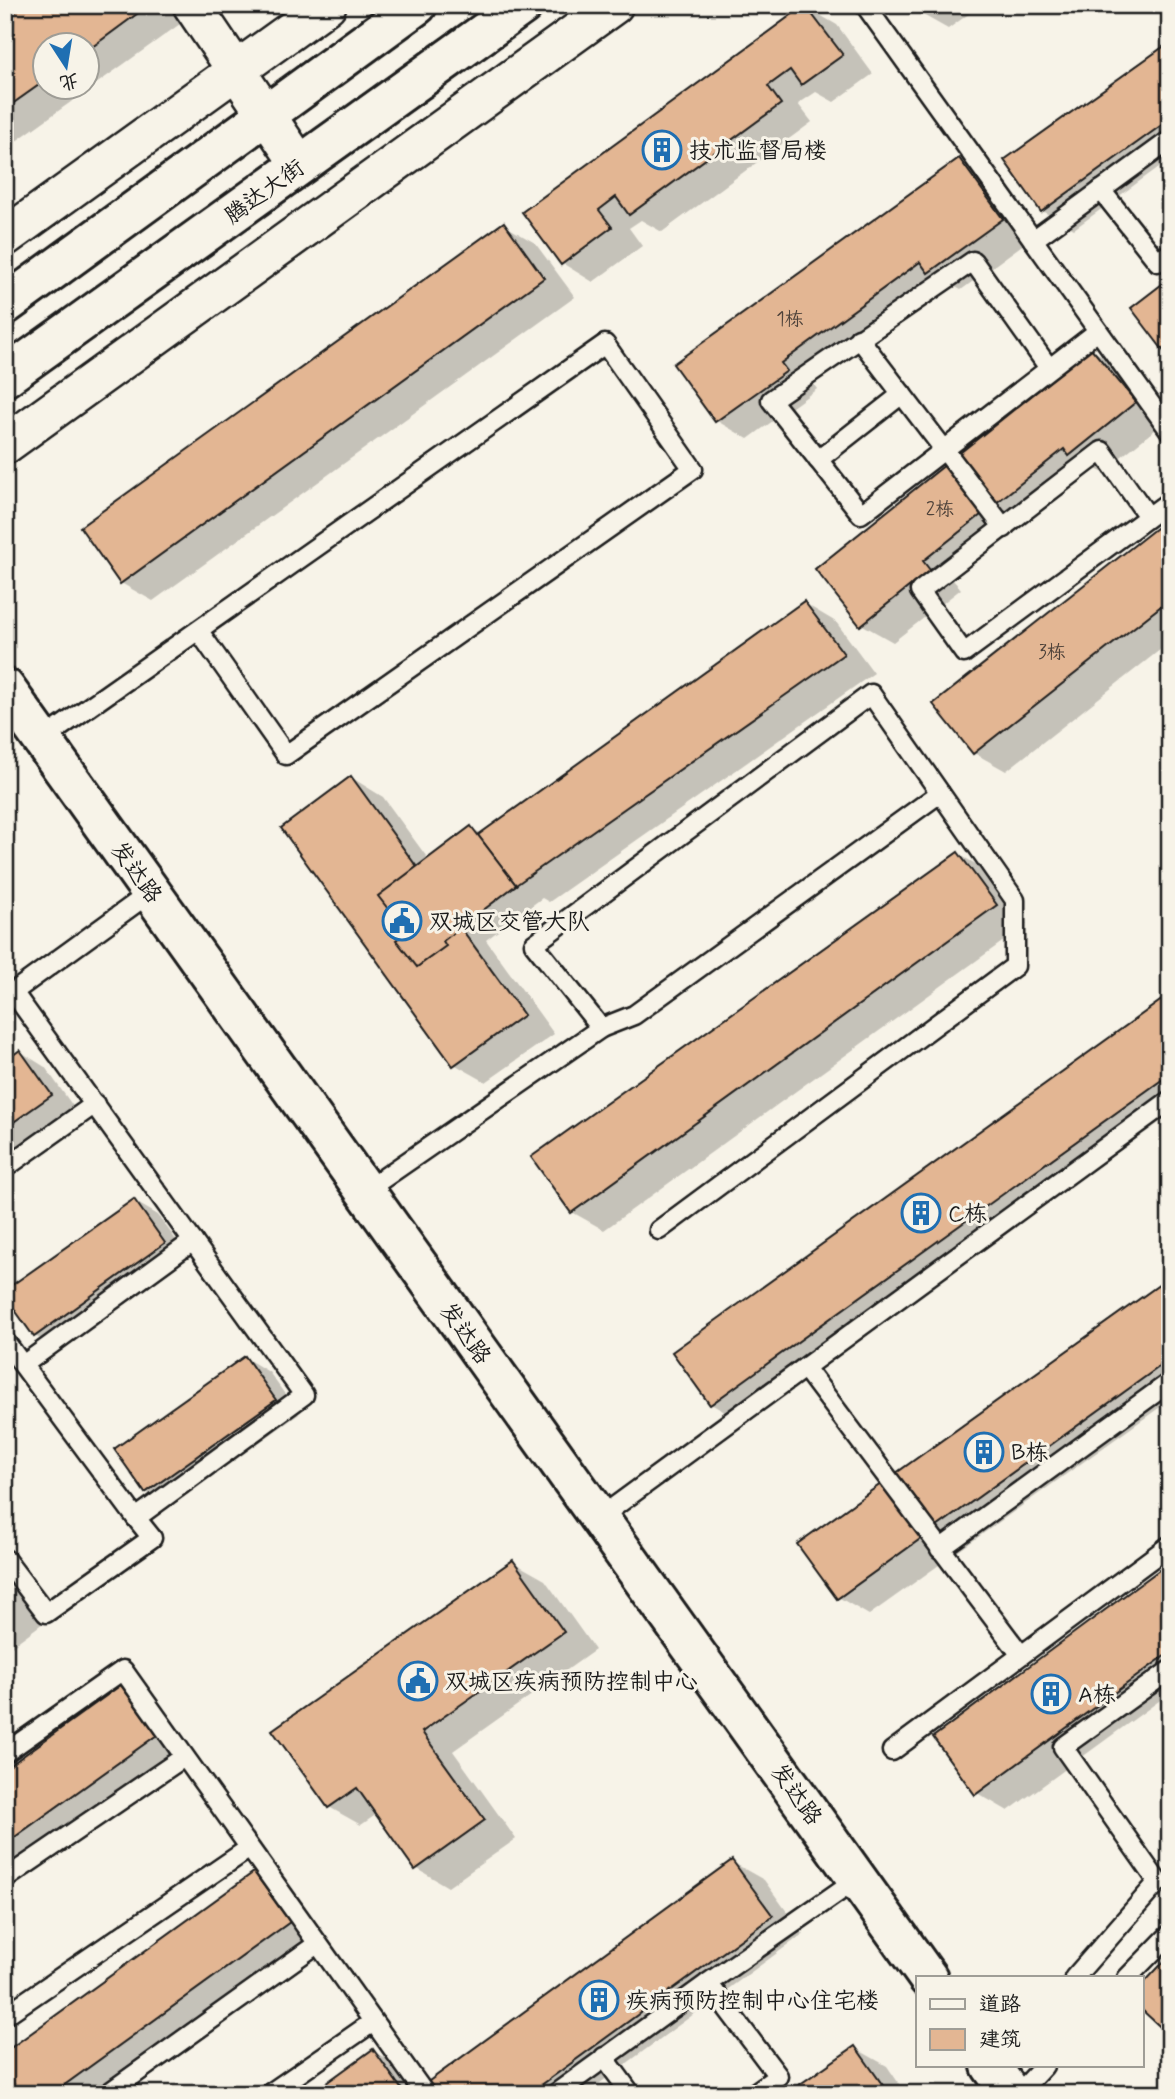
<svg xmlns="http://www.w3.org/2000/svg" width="1175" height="2099" font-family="Mynerve,'LXGW WenKai TC',sans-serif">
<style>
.shadow{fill:#0003;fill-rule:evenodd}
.building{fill:#e3b693;stroke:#1c1c1c;stroke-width:2}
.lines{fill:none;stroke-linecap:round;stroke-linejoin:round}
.lane-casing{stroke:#1c1c1c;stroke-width:23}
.street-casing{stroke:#1c1c1c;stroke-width:42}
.secondary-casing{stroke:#1c1c1c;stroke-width:44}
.lane{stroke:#f7f3e8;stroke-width:18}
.street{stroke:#f7f3e8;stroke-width:37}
.secondary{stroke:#f7f3e8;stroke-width:38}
.labels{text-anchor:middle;stroke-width:6;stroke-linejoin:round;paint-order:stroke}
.number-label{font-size:19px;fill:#4e423a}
.poi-label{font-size:23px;fill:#1c1c1c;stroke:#f7f3e8;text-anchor:start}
.street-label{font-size:23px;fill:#1c1c1c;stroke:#f7f3e8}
</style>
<rect width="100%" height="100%" fill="#f7f3e8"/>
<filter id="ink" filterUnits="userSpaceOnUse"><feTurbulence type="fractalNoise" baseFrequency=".0143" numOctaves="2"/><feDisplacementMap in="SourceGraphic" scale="14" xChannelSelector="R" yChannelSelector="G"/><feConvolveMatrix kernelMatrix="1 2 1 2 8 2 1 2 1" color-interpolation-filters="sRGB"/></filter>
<g filter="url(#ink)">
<g class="shadow">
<path d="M27,5h150l10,14 -182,130v-128zM46,46h42v42h-42z"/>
<polygon points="912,5 981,5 948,29 916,11"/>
<polygon points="806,7 837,25 873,74 834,102 816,92 798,104 812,122 662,232 641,220 629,228 642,246 593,282 562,263 524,212"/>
<polygon points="1170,44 1170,159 1074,229 1042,211"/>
<polygon points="959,160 990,178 1033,237 961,290 948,283 812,382 817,389 748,439 717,421"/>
<polygon points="504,225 535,243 575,297 153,601 121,583"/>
<polygon points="1092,350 1123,368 1166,421 1102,472 1093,468 953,580 961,589 893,642 861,624"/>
<polygon points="1170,520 1170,642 1006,771 974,753"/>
<polygon points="804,603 836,622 874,673 549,902 542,898 486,940 554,1034 486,1082 454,1064 352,778 383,797 429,860 471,828 482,834"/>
<polygon points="958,854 990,872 1027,924 604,1230 572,1212"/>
<polygon points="1170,996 1170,1115 742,1422 711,1404"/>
<polygon points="21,1052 45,1067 75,1109 5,1159 5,1063"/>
<polygon points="134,1201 158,1215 189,1258 60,1350 35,1336"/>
<polygon points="1170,1279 1170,1400 869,1615 838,1597"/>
<polygon points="245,1358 269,1372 299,1414 171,1506 146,1492"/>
<polygon points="513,1562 545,1580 595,1650 453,1751 516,1839 448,1887 416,1868 377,1814 361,1825 329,1807"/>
<polygon points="1170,1564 1170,1693 1008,1811 977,1793"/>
<polygon points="5,1573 43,1623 5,1651"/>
<polygon points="121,1687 152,1705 187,1753 5,1885 5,1771"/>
<polygon points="732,1862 764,1880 803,1934 585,2094 435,2094"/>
<polygon points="254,1874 286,1892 321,1940 108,2094 5,2094"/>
<polygon points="855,2048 887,2066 906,2094 790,2094"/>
<polygon points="373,2051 405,2070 422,2094 314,2094"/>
</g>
<g class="building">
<polygon points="24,5 149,5 88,50 88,46 46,46 46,80 5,109 5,19"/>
<polygon points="805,5 843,55 801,85 790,70 768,86 781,104 629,215 616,197 599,210 612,227 561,265 522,212"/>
<polygon points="1170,42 1170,119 1041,212 1004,160"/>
<polygon points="959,158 1003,219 928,273 920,262 781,363 787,371 715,422 673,364"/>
<polygon points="504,222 544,278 120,584 80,527"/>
<polygon points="1170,278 1170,358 1169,358 1131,308"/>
<polygon points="1091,348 1136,402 1069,456 1064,449 923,561 930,570 860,626 815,569"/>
<polygon points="1170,517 1170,599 973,754 933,704"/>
<polygon points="804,601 844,654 516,885 478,835"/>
<polygon points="351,776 524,1015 453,1066 281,828"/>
<polygon points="471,826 516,885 443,941 446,946 417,967 396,940 406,932 378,896"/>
<polygon points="958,852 997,905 571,1213 531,1157"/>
<polygon points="1170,994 1170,1074 710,1405 672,1352"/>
<polygon points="20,1050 52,1095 5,1128 5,1061"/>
<polygon points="134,1199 165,1243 34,1337 5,1296 5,1290"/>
<polygon points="1170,1277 1170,1359 837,1599 797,1544"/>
<polygon points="245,1356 276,1400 145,1493 114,1449"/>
<polygon points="513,1560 564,1632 422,1732 485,1820 415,1870 357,1788 328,1808 272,1730"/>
<polygon points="1170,1562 1170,1652 975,1795 933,1737"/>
<polygon points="121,1685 157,1735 5,1844 5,1769"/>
<polygon points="732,1860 773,1916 529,2094 433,2094 425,2084"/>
<polygon points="254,1872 290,1922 52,2094 5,2094 5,2052"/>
<polygon points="1170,1955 1170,2036 1142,2010 1142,1985"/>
<polygon points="855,2046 889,2094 786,2094"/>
<polygon points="373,2049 405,2094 311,2094"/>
</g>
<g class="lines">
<defs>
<g id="lane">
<polyline points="865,5 1170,431"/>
<polyline points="1101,190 1158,262 1170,253"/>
<polyline points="1033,240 1170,140"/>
<polyline points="859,338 1004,528"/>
<polyline points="1049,368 973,261 771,400 861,514 1098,331"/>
<polyline points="818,460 902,394"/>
<polyline points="1147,515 1102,451 920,591 964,653 1170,501"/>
<polyline points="42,740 605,344 693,469 286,755 198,630"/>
<polyline points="5,998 151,892"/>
<polyline points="601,1028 634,1015 940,793"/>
<polyline points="5,1168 95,1104"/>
<polyline points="365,1191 601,1028 534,944 871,694 1015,900 1015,966 659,1230"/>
<polyline points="5,1341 136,1518 304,1395 13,992"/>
<polyline points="23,1365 193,1241"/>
<polyline points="805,1368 1021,1655"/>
<polyline points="599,1518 1170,1100"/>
<polyline points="940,1549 1170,1382"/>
<polyline points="5,1559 46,1613 152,1538 136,1518"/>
<polyline points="892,1751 1170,1545"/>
<polyline points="5,1753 123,1670 425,2094"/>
<polyline points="5,1879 184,1757"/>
<polyline points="1074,1978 1158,1882 1063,1747 1170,1670"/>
<polyline points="1127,1978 1170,1934"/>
<polyline points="708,1983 857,1879"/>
<polyline points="5,2011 7,2014 248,1849"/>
<polyline points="604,2057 631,2094"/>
<polyline points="107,2094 317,1944"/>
<polyline points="269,2094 373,2022"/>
<polyline points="555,2094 708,1983 778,2076 753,2094"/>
<polyline points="1018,2094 1044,2066"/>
</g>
<g id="street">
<polyline points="192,5 300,165"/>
<polyline points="5,237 327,5"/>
<polyline points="5,445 614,5"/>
</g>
<g id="secondary">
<polyline points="5,305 417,5"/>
<polyline points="5,377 523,5"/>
<polyline points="5,688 928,1978"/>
<polyline points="991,2066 1011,2094"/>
</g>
</defs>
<use href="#lane" class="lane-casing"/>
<use href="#street" class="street-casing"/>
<use href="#secondary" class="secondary-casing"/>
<use href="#lane" class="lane"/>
<use href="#street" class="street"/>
<use href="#secondary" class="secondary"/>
</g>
</g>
<defs>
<symbol id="building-ring" viewBox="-11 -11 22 22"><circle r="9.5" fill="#f7f3e8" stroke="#1f6fb2" stroke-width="1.5"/><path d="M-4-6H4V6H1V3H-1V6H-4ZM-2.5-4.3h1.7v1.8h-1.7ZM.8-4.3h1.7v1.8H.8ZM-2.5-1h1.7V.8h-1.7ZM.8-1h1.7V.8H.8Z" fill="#1f6fb2"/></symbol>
<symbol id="civic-ring" viewBox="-11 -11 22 22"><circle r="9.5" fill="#f7f3e8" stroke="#1f6fb2" stroke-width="1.5"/><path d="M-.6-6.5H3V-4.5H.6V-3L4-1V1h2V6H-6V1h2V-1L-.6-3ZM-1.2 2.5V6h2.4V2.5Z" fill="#1f6fb2"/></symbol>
</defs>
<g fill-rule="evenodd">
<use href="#building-ring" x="640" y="128" width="44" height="44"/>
<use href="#civic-ring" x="380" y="899" width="44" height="44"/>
<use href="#building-ring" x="899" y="1191" width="44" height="44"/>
<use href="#building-ring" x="962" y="1430" width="44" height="44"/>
<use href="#civic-ring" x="396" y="1659" width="44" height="44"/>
<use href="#building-ring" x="1029" y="1672" width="44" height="44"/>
<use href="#building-ring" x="577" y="1978" width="44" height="44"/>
</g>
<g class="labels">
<g class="number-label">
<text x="790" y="325">1栋</text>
<text x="940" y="515">2栋</text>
<text x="1052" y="658">3栋</text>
</g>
<g class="poi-label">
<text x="689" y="158">技术监督局楼</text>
<text x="429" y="929">双城区交管大队</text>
<text x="948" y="1221">C栋</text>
<text x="1011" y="1460">B栋</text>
<text x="445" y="1689">双城区疾病预防控制中心</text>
<text x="1078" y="1702">A栋</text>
<text x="626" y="2008">疾病预防控制中心住宅楼</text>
</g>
<g class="street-label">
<text transform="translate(264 191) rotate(-36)" y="8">腾达大街</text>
<text transform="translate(137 872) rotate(54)" y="8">发达路</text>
<text transform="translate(466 1333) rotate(54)" y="8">发达路</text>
<text transform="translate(797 1794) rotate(54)" y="8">发达路</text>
</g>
</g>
<rect width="1175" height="2099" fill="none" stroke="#f7f3e8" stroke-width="28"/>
<rect x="14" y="14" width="1147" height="2071" fill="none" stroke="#1c1c1c" stroke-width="2.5" filter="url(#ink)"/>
<rect x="916" y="1976" width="228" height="91" fill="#f7f3e8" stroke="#9f9d96" stroke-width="2"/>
<rect x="930" y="1999" width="35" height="10" fill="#f7f3e8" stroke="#9f9d96" stroke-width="2"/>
<text x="979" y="2011" font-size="21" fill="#1c1c1c">道路</text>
<rect x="930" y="2029" width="35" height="21" fill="#e3b693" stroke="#9f9d96" stroke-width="2"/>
<text x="979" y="2046" font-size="21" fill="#1c1c1c">建筑</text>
<g transform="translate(66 66) rotate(168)"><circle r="33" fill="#f7f3e8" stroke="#9f9d96" stroke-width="2"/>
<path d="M0-5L12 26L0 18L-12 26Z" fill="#1f6fb2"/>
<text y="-10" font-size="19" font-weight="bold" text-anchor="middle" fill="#1c1c1c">北</text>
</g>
</svg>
